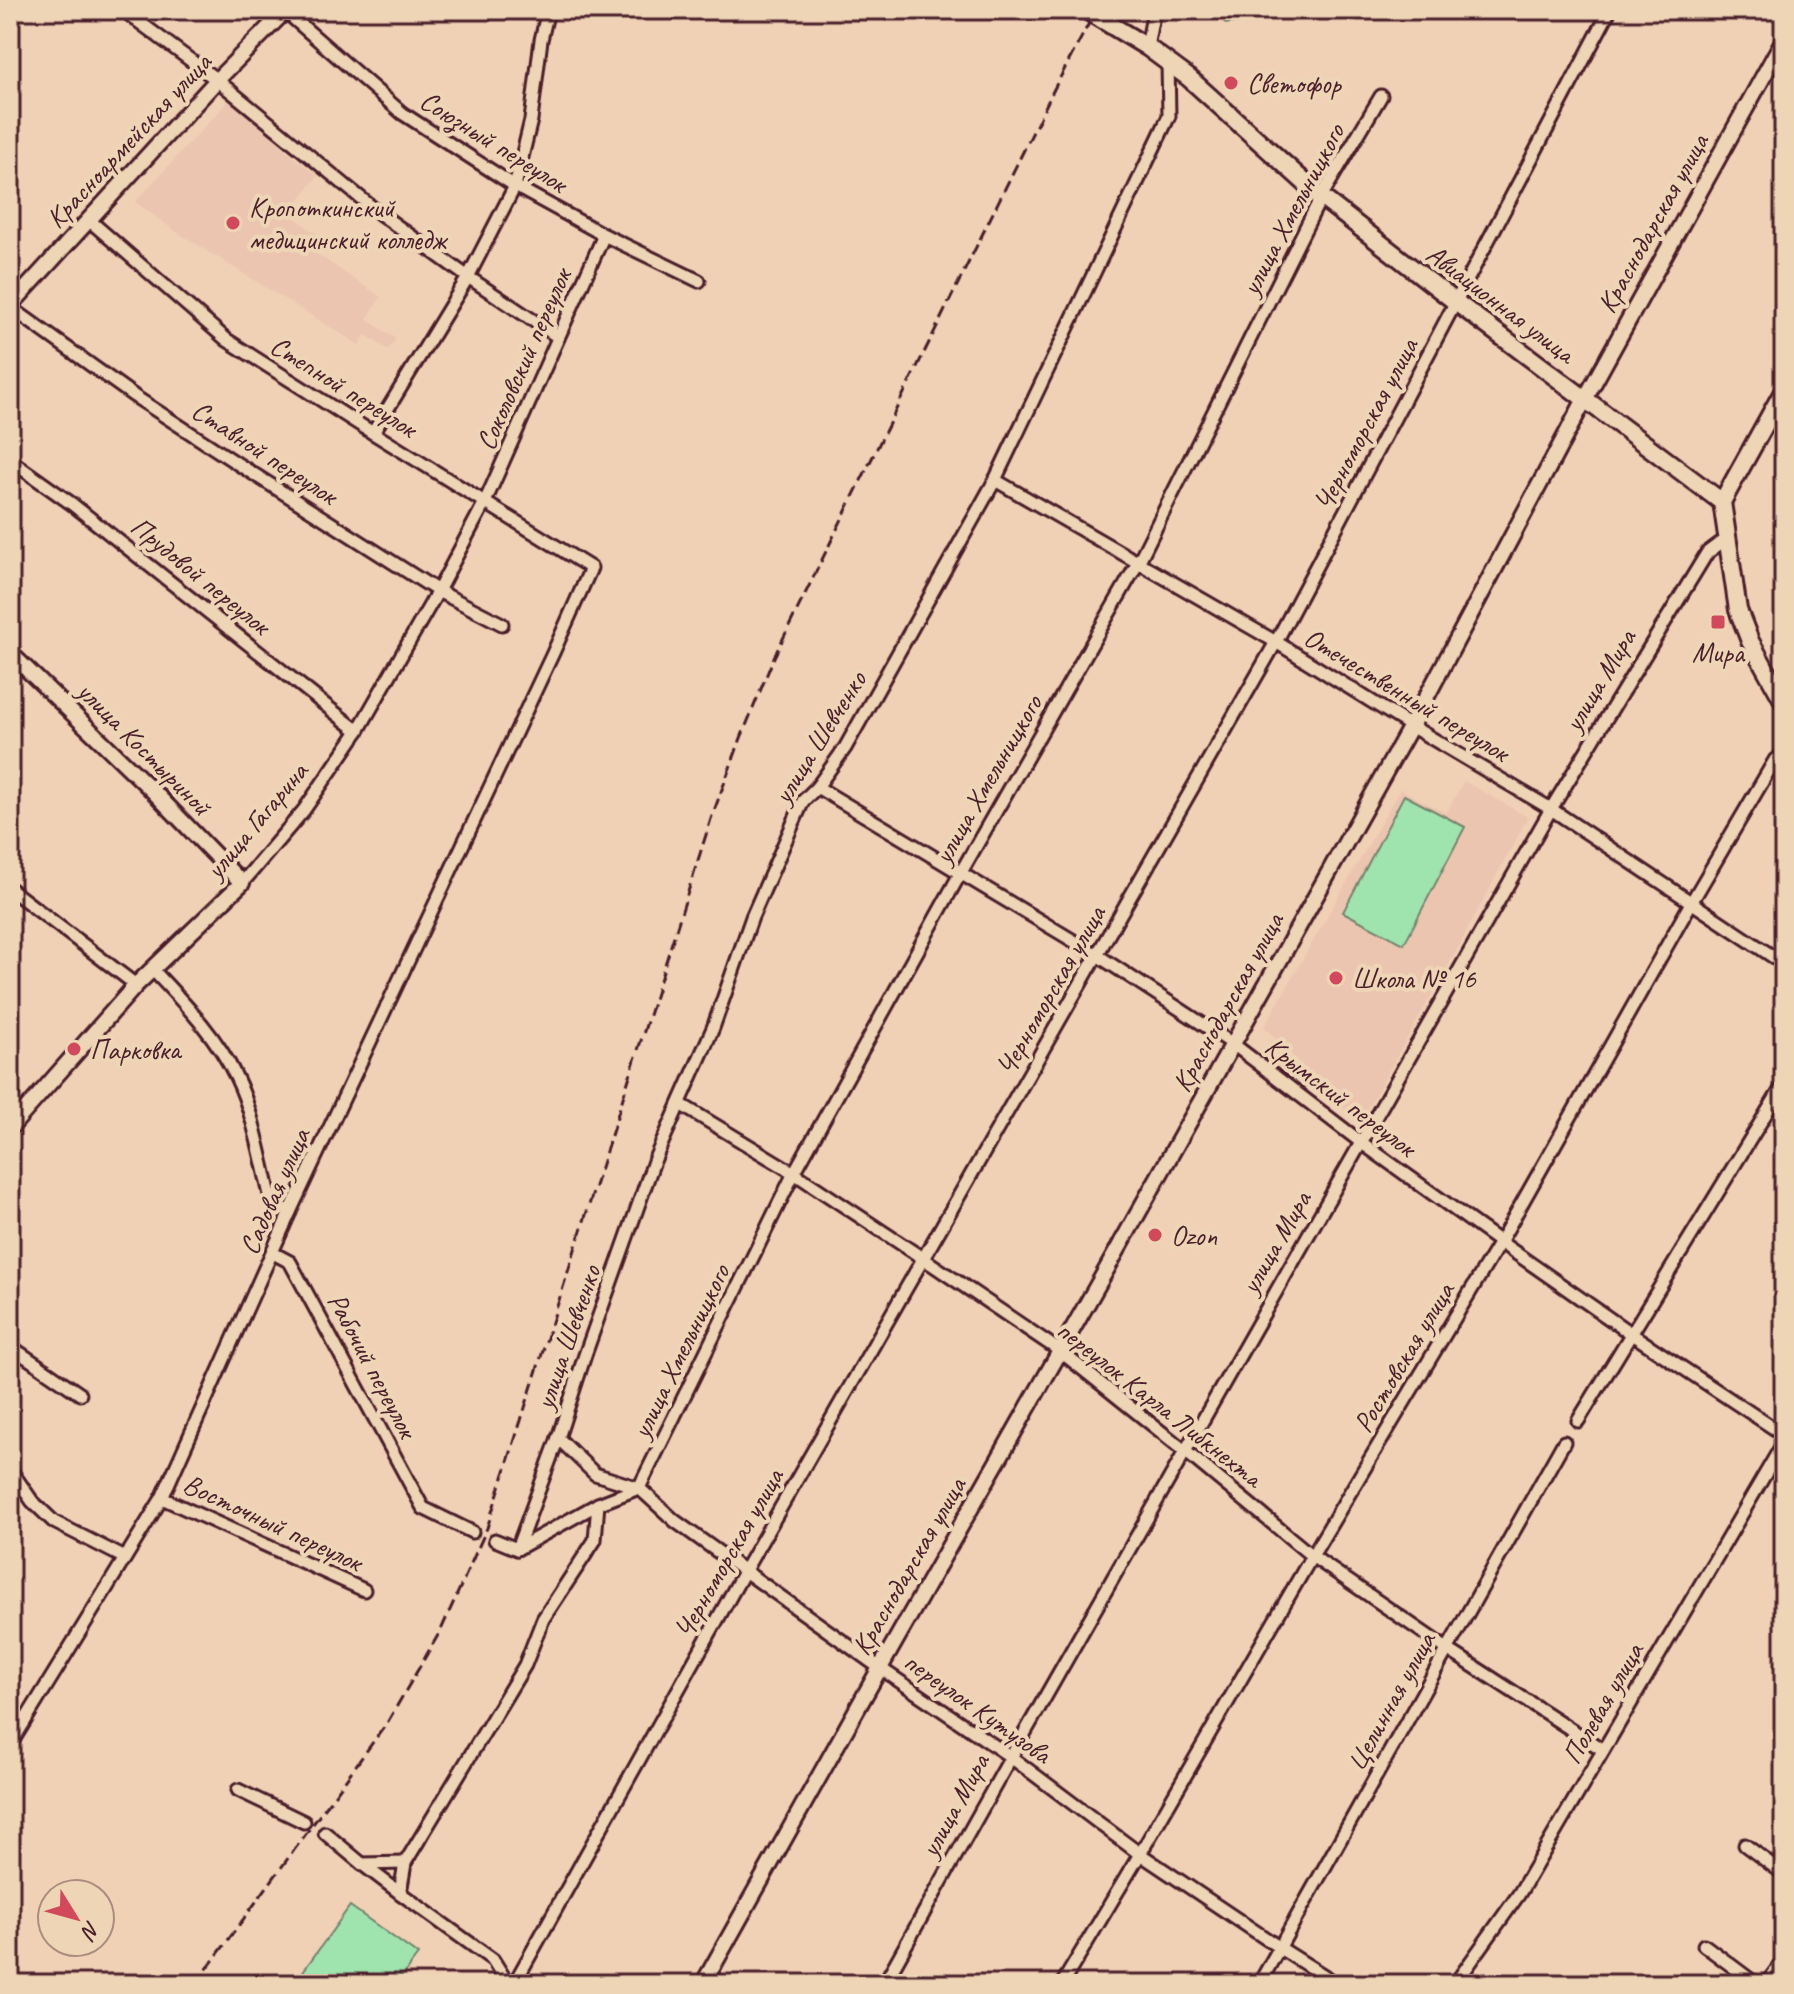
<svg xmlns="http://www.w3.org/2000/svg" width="1794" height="1994" font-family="Caveat,sans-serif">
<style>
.built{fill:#ecc5b0}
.green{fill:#9fe4af;stroke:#74826d;stroke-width:2}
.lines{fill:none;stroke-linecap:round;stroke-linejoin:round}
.minor-casing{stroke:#4a1f2b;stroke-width:17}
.tertiary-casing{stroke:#4a1f2b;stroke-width:20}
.secondary-casing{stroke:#4a1f2b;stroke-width:22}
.minor{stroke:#edd5b6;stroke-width:11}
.tertiary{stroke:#edd5b6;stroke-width:14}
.secondary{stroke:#edd5b6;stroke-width:16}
.rail{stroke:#4a1f2b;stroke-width:3;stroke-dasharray:12 6;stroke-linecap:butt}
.poi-dot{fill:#d1495b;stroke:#edd5b6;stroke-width:3}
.labels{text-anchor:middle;stroke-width:8;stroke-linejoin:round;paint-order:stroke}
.poi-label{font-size:28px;fill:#4a1f2b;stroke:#edd5b6;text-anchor:start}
.street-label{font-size:28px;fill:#4a1f2b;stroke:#edd5b6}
</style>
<rect width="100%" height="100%" fill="#f0d1b6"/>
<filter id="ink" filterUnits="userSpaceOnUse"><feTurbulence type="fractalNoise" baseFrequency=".0125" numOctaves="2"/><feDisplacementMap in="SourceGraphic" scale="16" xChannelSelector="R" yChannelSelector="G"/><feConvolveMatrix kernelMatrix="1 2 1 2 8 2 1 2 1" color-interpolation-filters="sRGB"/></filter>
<g filter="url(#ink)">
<g class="built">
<polygon points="230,99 295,158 318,176 289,213 327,242 318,255 381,297 367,319 396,339 388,350 366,335 359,345 178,233 135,202"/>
<polygon points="1464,781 1528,817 1451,961 1359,1124 1264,1027 1400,789 1446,813"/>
</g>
<g class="green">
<polygon points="1215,10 1299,10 1226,24"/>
<polygon points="1404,795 1465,827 1404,944 1343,912"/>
<polygon points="350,1906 418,1955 396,1984 294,1984"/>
</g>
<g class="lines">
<defs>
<g id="minor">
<polyline points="123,10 217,80 379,213 468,277 558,337"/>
<polyline points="285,11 402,113 515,186 604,235 699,281"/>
<polyline points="1147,47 1154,10"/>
<polyline points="10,307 134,396 238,464 438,591 502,624"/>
<polyline points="373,433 468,277 515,186 531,120 541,40 548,10"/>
<polyline points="10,460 72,504 358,731"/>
<polyline points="995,480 1276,642 1411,726 1551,809 1784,964"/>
<polyline points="817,787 1097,955 1233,1044 1362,1143 1500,1242 1630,1333 1784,1435"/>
<polyline points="242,883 304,810 358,731 438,591 485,502 604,235"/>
<polyline points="10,889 136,985"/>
<path d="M152,969c31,33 64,66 84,108 18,36 26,87 36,126l18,9"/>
<polyline points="680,1104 794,1173 924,1259 1060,1351 1185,1451 1312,1556 1447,1649 1603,1750"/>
<polyline points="273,1253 290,1262 423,1508 472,1532"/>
<polyline points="10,1346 80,1394"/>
<polyline points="1578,1421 1784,1084"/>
<polyline points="558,1438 595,1474 639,1488 675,1521 880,1668 1011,1757 1140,1854 1280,1948 1337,1984"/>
<polyline points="10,1469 32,1501 54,1522 125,1558"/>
<polyline points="162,1498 364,1590"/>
<polyline points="495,1540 517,1549 598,1504 639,1488 794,1173 960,874 1139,561 1321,197 1381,96"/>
<polyline points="517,1549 558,1438 585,1355 654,1161 713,1028 752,917 803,801 817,787 845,748 995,480 1169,116 1168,63"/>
<polyline points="10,1745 162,1498 290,1212 553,653 591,568 373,433 227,340 89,220"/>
<polyline points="238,1790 304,1822"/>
<polyline points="325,1833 362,1864 400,1893 493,1960 508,1984"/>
<polyline points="1745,1845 1784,1874"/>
<polyline points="362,1864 405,1863"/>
<polyline points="400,1893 405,1863 525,1665 543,1619 595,1540 598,1504"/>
<polyline points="1704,1945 1756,1984"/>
<polyline points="514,1984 745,1570 1276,642 1610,10"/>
<polyline points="884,1984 1011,1757 1551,809 1707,553 1727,538"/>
<polyline points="1062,1984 1140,1854 1312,1556 1500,1242 1691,903 1775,760 1784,755"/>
<polyline points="1259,1984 1564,1442"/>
<polyline points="1455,1984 1519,1894 1784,1442"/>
<polyline points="1766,1984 1784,1960"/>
</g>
<g id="tertiary">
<polyline points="10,306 217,80 286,10"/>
<polyline points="10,653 151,789 242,883 136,985 10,1128"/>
<polyline points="703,1984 880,1668 1109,1265 1411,726 1585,399 1784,39"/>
</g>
<g id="secondary">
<polyline points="1086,10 1147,47 1189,78 1321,197 1457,303 1722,502 1738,610 1750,641 1784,702"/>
<polyline points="1722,502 1784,390"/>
</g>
</defs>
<use href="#minor" class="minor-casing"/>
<use href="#tertiary" class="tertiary-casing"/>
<use href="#secondary" class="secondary-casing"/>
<use href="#minor" class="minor"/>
<use href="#tertiary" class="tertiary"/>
<use href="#secondary" class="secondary"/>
<polyline class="rail" points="196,1984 387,1723 441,1630 487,1528 711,819 741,738 774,657 1054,89 1096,10"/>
</g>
</g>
<g class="poi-dot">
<circle cx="1231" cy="83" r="8"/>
<circle cx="233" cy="223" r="8"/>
<rect x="1710" y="614" width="16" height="16" rx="4"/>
<circle cx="1336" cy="978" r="8"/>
<circle cx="74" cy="1049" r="8"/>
<circle cx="1155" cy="1235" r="8"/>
</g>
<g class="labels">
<g class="poi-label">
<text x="1247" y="93">Светофор</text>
<text x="249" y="217">Кропоткинский<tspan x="249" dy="32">медицинский колледж</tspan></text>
<text x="1718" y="662" text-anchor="middle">Мира</text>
<text x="1352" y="988">Школа № 16</text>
<text x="90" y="1059">Парковка</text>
<text x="1171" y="1245">Ozon</text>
</g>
<g class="street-label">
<text transform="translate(128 140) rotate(-47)" y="10">Красноармейская улица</text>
<text transform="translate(494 141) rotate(32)" y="10">Союзный переулок</text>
<text transform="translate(1292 209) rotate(-62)" y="10">улица Хмельницкого</text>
<text transform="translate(1652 223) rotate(-61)" y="10">Краснодарская улица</text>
<text transform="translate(1501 303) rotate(37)" y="10">Авиационная улица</text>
<text transform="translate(523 359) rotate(-66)" y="10">Соколовский переулок</text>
<text transform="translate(344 386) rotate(32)" y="10">Степной переулок</text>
<text transform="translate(1365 424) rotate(-62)" y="10">Черноморская улица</text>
<text transform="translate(265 452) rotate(33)" y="10">Ставной переулок</text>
<text transform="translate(201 575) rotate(39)" y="10">Прудовой переулок</text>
<text transform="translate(1599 680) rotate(-59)" y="10">улица Мира</text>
<text transform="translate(1407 694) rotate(31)" y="10">Отечественный переулок</text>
<text transform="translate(819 737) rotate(-58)" y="10">улица Шевченко</text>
<text transform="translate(145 748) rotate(45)" y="10">улица Костыриной</text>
<text transform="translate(987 779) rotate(-60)" y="10">улица Хмельницкого</text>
<text transform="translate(256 820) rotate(-50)" y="10">улица Гагарина</text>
<text transform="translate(1050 990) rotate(-60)" y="10">Черноморская улица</text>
<text transform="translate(1227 1002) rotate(-61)" y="10">Краснодарская улица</text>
<text transform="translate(1341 1096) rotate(37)" y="10">Крымский переулок</text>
<text transform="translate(274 1191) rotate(-66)" y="10">Садовая улица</text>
<text transform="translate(1275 1242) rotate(-60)" y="10">улица Мира</text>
<text transform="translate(567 1337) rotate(-71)" y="10">улица Шевченко</text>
<text transform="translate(680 1351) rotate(-64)" y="10">улица Хмельницкого</text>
<text transform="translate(1403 1357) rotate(-59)" y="10">Ростовская улица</text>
<text transform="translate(373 1365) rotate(62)" y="10">Рабочий переулок</text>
<text transform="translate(1160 1403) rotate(38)" y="10">переулок Карла Либкнехта</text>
<text transform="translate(273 1522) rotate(25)" y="10">Восточный переулок</text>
<text transform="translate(728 1553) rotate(-60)" y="10">Черноморская улица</text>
<text transform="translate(908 1566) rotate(-60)" y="10">Краснодарская улица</text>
<text transform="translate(1390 1701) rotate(-61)" y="10">Целинная улица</text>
<text transform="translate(1602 1703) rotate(-60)" y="10">Полевая улица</text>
<text transform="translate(978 1707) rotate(35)" y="10">переулок Кутузова</text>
<text transform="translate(954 1805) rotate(-61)" y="10">улица Мира</text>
</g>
</g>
<rect width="1794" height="1994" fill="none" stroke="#edd5b6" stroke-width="40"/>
<rect x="20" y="20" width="1754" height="1954" fill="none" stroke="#4a1f2b" stroke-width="3" filter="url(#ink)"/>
<g transform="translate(76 1918) rotate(127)"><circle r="38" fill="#edd5b6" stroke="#ac8c7e" stroke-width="2"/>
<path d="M0-6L14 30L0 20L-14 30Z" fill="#d1495b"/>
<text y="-12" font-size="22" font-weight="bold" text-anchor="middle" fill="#4a1f2b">N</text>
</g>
</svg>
